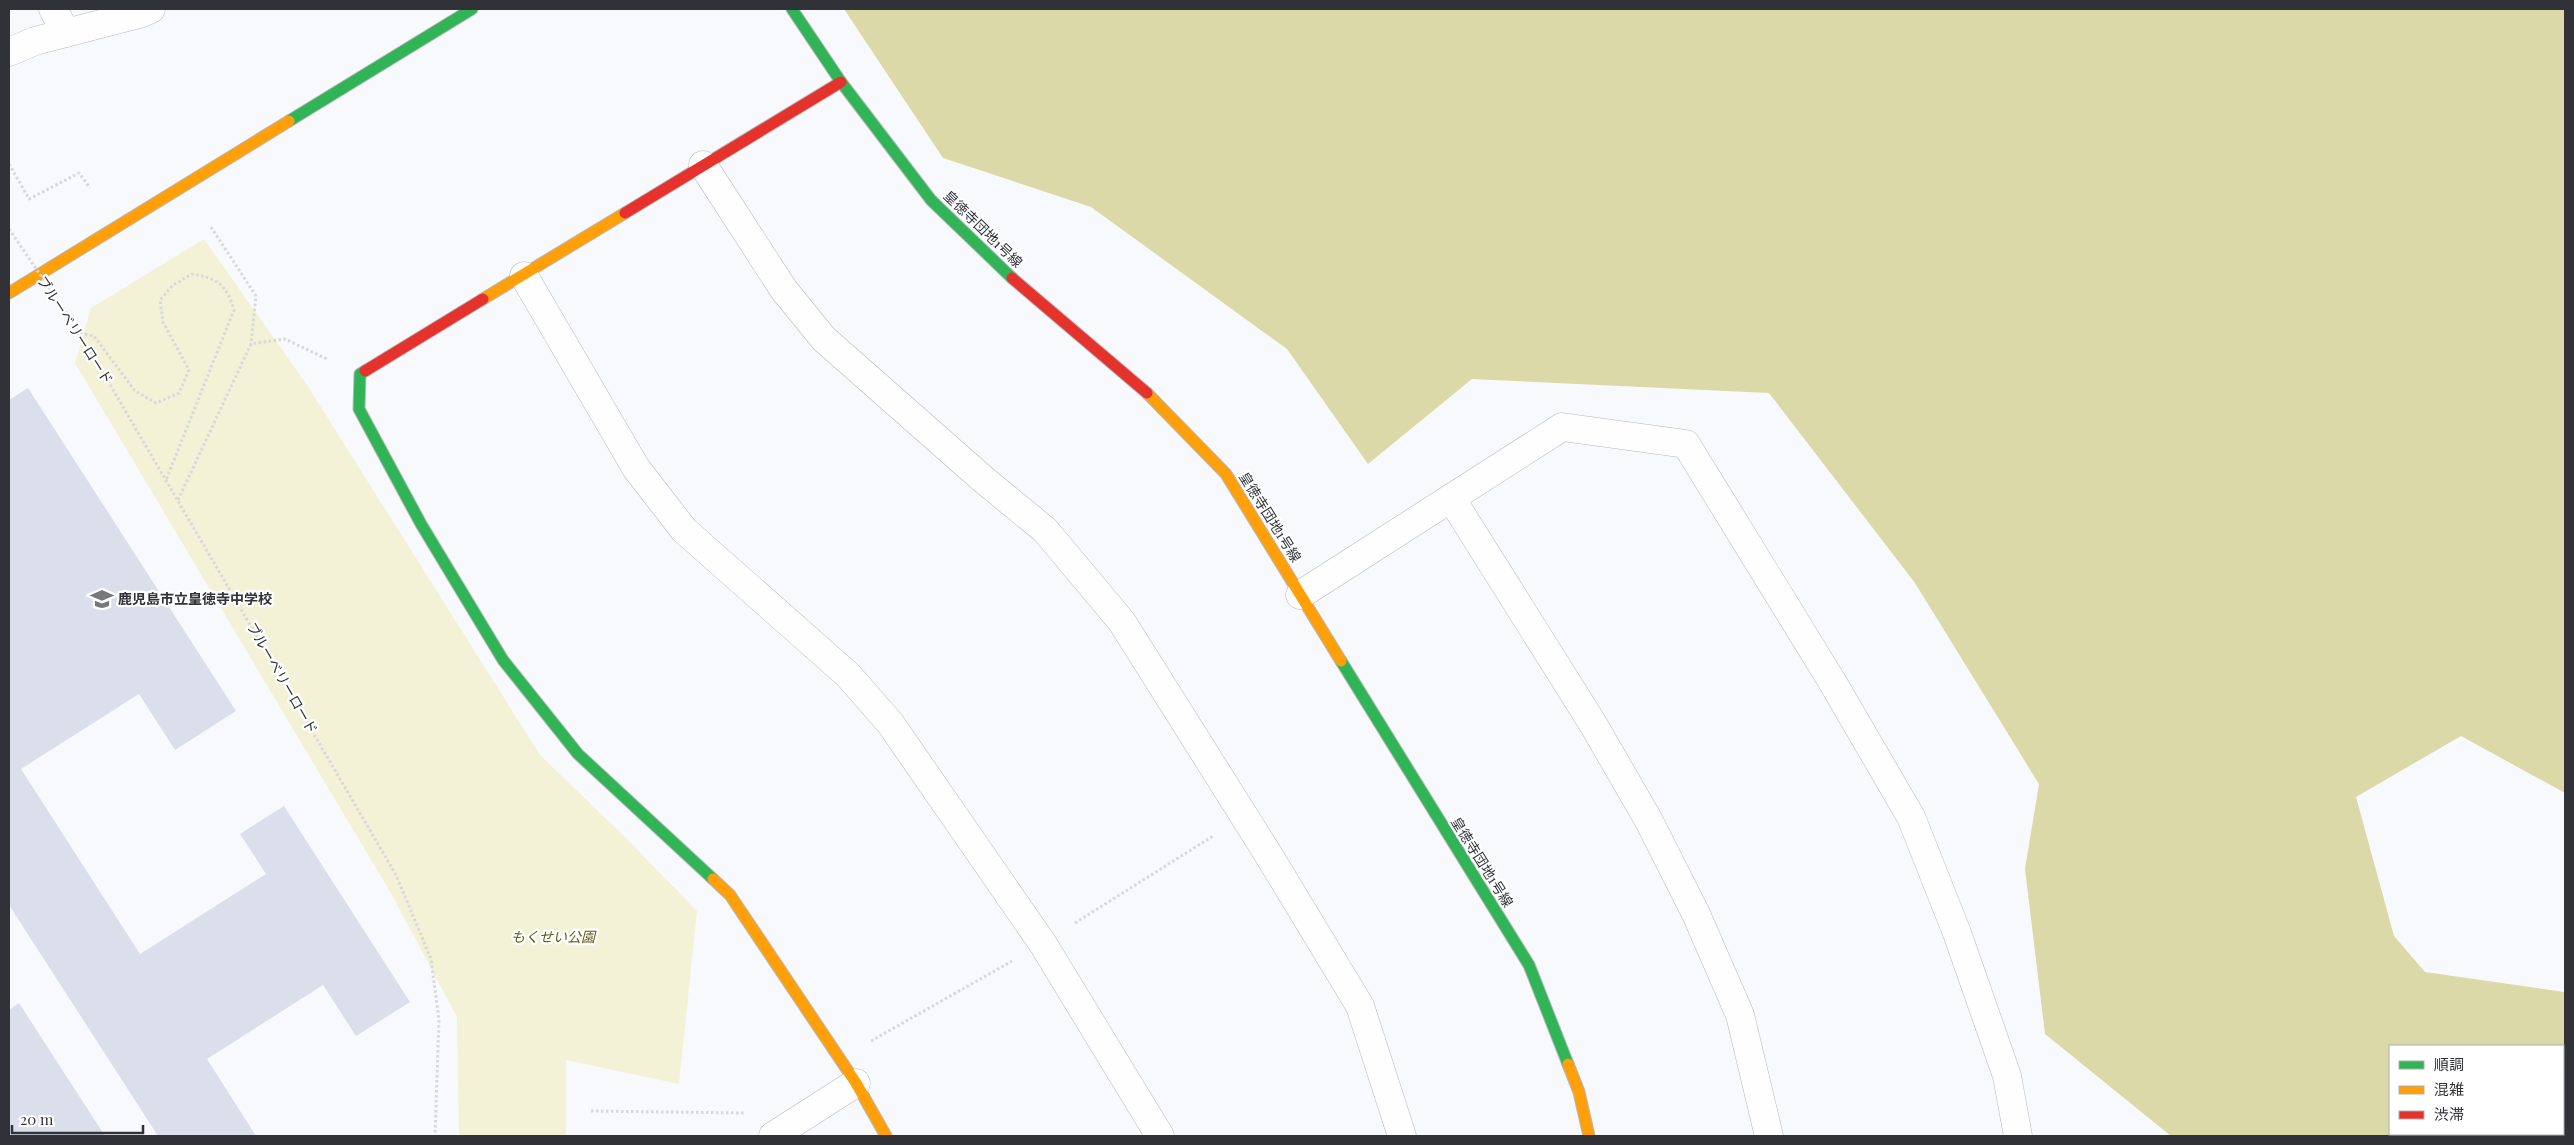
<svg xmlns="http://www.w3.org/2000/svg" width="2574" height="1145" font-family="'Playfair Display','Noto Sans JP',serif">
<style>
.green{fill:#f3f2d6}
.forest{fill:#dcd9a8;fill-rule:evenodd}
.building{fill:#dbdfec}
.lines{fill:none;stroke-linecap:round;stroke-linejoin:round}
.street-casing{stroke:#b8b9bd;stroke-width:29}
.fast-casing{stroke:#b8b9bd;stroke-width:13}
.slow-casing{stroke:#b8b9bd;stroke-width:13}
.jam-casing{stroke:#b8b9bd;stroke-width:13}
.path{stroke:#d8d8da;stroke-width:3;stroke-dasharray:2.5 2.5;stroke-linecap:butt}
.street{stroke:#fefeff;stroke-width:28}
.fast{stroke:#30b455;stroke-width:11}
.slow{stroke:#ff9f0a;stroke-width:11}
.jam{stroke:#e5322d;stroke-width:11}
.path-bridge{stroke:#d8d8da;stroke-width:3;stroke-dasharray:2.5 2.5;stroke-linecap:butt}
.labels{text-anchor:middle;stroke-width:4.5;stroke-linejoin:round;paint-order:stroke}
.street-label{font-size:14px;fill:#303238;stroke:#fff}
.poi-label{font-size:14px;font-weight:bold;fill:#303238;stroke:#fff;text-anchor:start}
.park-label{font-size:14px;font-style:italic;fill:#5d5915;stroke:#fff}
</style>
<rect width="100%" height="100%" fill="#f8f9fc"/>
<polygon class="green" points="204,239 307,385 540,755 624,836 697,911 679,1084 566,1060 566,1136 459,1136 457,1017 392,895 75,363 91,308"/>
<path class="forest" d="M844,9h1721v784l-104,-57 -105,61 38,139 31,36 139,20v144h-393l-126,-102 -20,-165 14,-85 -124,-201 -146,-190 -297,-14 -104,85 -81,-115 -196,-142 -148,-49zM2390,1046h173v88h-173z"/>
<g class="building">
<polygon points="28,388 236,711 175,750 139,694 21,769 140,954 266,874 240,834 284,806 410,1002 356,1036 323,985 207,1059 256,1136 158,1136 9,905 9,400"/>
<polygon points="19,1003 105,1136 9,1136 9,1010"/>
</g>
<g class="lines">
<defs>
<g id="street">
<polyline points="53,9 66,33"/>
<polyline points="9,52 35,41 139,14 151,9"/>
<polyline points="703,165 784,290 824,339 984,480 1045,530 1122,622 1268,854 1360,1006 1402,1136"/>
<polyline points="524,276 636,468 684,530 848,675 890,723 1043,944 1160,1136"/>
<polyline points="1451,498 1593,724 1649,821 1696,914 1740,1015 1769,1136"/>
<polyline points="1300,595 1562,427 1686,444 1833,683 1911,817 1957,933 2007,1076 2018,1136"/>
<polyline points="773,1136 856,1083"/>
</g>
<g id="fast">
<polyline points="792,9 841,82 931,200 1012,278"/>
<polyline points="289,121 472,9"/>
<polyline points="365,371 360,374 359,409 421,524 503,660 578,754 713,879"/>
<polyline points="1341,661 1529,965 1568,1064"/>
</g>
<g id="slow">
<polyline points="9,293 289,121"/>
<polyline points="483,299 625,213"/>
<polyline points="1147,393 1226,474 1341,661"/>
<polyline points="713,879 730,895 856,1083 886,1136"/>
<polyline points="1568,1064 1579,1092 1589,1136"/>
</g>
<g id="jam">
<polyline points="625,213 841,82"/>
<polyline points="1012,278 1147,393"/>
<polyline points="365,371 483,299"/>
</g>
</defs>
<use href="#street" class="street-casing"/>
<use href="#fast" class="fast-casing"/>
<use href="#slow" class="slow-casing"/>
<use href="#jam" class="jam-casing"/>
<g class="path">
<polyline points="9,164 29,199 79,173 90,188"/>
<polyline points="211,227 256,296 251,344"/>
<polyline points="80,333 396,875 431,959 439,1020 435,1136"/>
<path d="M80,333l14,3 41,55 21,12 23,-10 10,-23 -26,-48 -3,-22 13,-15 19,-11c25,4 35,11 42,36l-68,170"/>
<polyline points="178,500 251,344 285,339 327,359"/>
<polyline points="1075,923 1213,836"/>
<polyline points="871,1041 1012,961"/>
<polyline points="591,1111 744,1113"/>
</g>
<use href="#street" class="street"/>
<use href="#fast" class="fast"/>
<use href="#slow" class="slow"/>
<use href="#jam" class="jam"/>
<polyline class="path-bridge" points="9,229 80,333"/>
</g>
<defs>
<symbol id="school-bare" viewBox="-9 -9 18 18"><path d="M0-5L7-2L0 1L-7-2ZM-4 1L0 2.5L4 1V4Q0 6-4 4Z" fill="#76787d" stroke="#fff" stroke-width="2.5" paint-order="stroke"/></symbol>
</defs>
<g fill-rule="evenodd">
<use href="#school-bare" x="86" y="583" width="32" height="32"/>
</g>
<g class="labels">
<g class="street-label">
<text transform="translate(983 229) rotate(44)" y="5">皇徳寺団地1号線</text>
<text transform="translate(75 330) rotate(57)" y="5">ブルーベリーロード</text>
<text transform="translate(1270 517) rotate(58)" y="5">皇徳寺団地1号線</text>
<text transform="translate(282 678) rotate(60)" y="5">ブルーベリーロード</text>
<text transform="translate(1482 862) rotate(58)" y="5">皇徳寺団地1号線</text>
</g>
<g class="poi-label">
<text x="118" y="604">鹿児島市立皇徳寺中学校</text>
</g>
<g class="park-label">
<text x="553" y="942">もくせい公園</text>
</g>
</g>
<rect width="2574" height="1145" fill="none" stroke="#303238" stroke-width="20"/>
<rect x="2389" y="1045" width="175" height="90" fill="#ffffff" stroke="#acadaf"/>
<rect x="2399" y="1061" width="25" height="8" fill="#30b455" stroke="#acadaf"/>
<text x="2434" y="1070" font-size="15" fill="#303238">順調</text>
<rect x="2399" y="1086" width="25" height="8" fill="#ff9f0a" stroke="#acadaf"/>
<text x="2434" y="1095" font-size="15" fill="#303238">混雑</text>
<rect x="2399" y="1111" width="25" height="8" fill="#e5322d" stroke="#acadaf"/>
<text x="2434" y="1120" font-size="15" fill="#303238">渋滞</text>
<path d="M12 1125v8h131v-8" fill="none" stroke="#303238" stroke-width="2.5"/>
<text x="20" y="1125" font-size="15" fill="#303238" stroke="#ffffff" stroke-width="4" paint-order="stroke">20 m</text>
</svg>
